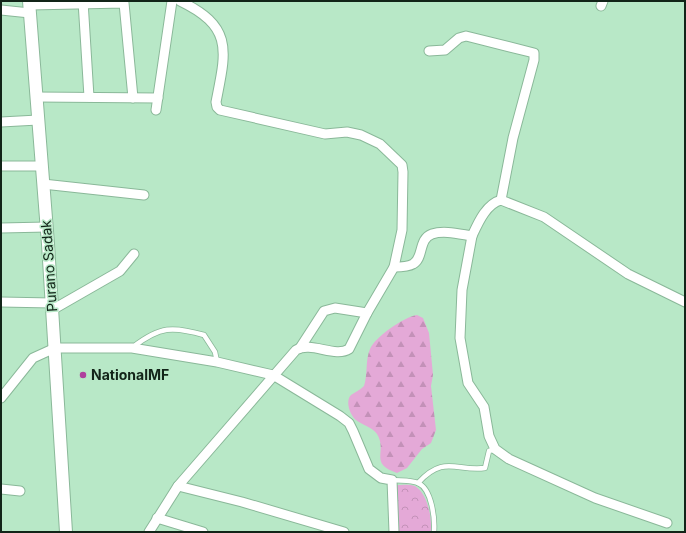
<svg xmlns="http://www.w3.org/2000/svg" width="686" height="533" font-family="Inter,sans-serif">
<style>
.forest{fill:url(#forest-firs)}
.park{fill:url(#park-crowns)}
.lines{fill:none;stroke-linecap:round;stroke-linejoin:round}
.lane-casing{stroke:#8ab899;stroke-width:6}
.street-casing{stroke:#8ab899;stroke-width:11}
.secondary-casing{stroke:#8ab899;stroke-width:14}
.lane{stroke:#fff;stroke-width:4.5}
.street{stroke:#fff;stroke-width:9}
.secondary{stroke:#fff;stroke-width:12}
.poi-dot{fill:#af409d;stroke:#b8e8c7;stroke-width:1.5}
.labels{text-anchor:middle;stroke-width:3;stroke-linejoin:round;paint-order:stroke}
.street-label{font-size:14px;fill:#122418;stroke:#b8e8c7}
.poi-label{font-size:14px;font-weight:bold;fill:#122418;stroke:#b8e8c7;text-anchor:start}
</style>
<defs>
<pattern id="forest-firs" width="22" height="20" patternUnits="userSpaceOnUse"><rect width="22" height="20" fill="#e4a9d7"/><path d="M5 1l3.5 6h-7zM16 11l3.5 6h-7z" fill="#c391b8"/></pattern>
<pattern id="park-crowns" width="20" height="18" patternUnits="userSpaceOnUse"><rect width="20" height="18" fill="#e4a9d7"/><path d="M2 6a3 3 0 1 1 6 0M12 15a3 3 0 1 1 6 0" fill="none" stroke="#c391b8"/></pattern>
</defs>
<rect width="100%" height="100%" fill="#b8e8c7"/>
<path class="forest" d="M417,315l6,3 6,15 4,42 -2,11 5,44 -5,13 -9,6 -15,19 -10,5c-29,-10 -9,-21 -20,-39 -5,-7 -15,-9 -21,-14 -6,-5 -11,-19 -5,-25 4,-3 9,-5 13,-9 4,-12 1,-25 6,-37 5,-12 34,-32 47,-34z"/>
<path class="park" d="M396,485c5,0 14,-1 19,1 13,8 17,32 16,46h-34z"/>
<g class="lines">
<defs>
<g id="lane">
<path d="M133,347c27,-21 40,-21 71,-12l11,17 2,10"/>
<path d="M392,480c8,1 19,0 26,3 14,6 17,36 16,49"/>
<path d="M418,483c26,-29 39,-11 67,-15l4,-17 6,-2"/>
</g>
<g id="street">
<polyline points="83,1 89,97"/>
<polyline points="30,5 124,3 133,98"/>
<polyline points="601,6 603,1"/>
<polyline points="1,10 30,13"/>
<polyline points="429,51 445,50 459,38 466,36 534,53 534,60 513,138 501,200"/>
<polyline points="36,97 158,98"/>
<polyline points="156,110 172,1"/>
<polyline points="1,122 38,120"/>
<polyline points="1,166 42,166"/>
<polyline points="43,184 144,195"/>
<polyline points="1,228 47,227"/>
<polyline points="472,236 462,290 460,338 468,383 484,407 489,436 495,449 509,459 595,498 667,523"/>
<path d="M394,267c6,0 14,0 19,-3 11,-6 5,-25 19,-30 12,-4 27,0 40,2 6,-13 14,-32 29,-36l43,17 84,57 57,28"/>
<polyline points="1,302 52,303"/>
<polyline points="52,310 120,271 134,254"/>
<polyline points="300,348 324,311 335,308 367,313"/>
<polyline points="1,398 33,358 55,348 132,348 217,362 273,375 340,416 349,423 353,431 369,469 381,478 392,480 394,532"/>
<polyline points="178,486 242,502 344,532"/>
<polyline points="1,489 20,491"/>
<polyline points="157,518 203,532"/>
<path d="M149,532l29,-46 118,-136c15,-9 39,8 53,-1l18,-36 27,-46 8,-37 1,-58 -1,-7 -22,-21 -19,-9 -14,-3 -22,2 -105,-24 -3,-3 -1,-5c10,-51 18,-75 -36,-101"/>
</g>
<polyline id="secondary" points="29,1 48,244 66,532"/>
</defs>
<use href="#lane" class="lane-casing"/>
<use href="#street" class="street-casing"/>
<use href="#secondary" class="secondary-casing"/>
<use href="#lane" class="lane"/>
<use href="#street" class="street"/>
<use href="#secondary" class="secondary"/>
</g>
<circle class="poi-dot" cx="83" cy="375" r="4"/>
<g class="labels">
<g class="street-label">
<text transform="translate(49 266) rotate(-94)" y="5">Purano Sadak</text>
</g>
<g class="poi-label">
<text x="91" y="380">NationalMF</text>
</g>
</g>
<rect width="686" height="533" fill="none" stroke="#122418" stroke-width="4"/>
</svg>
